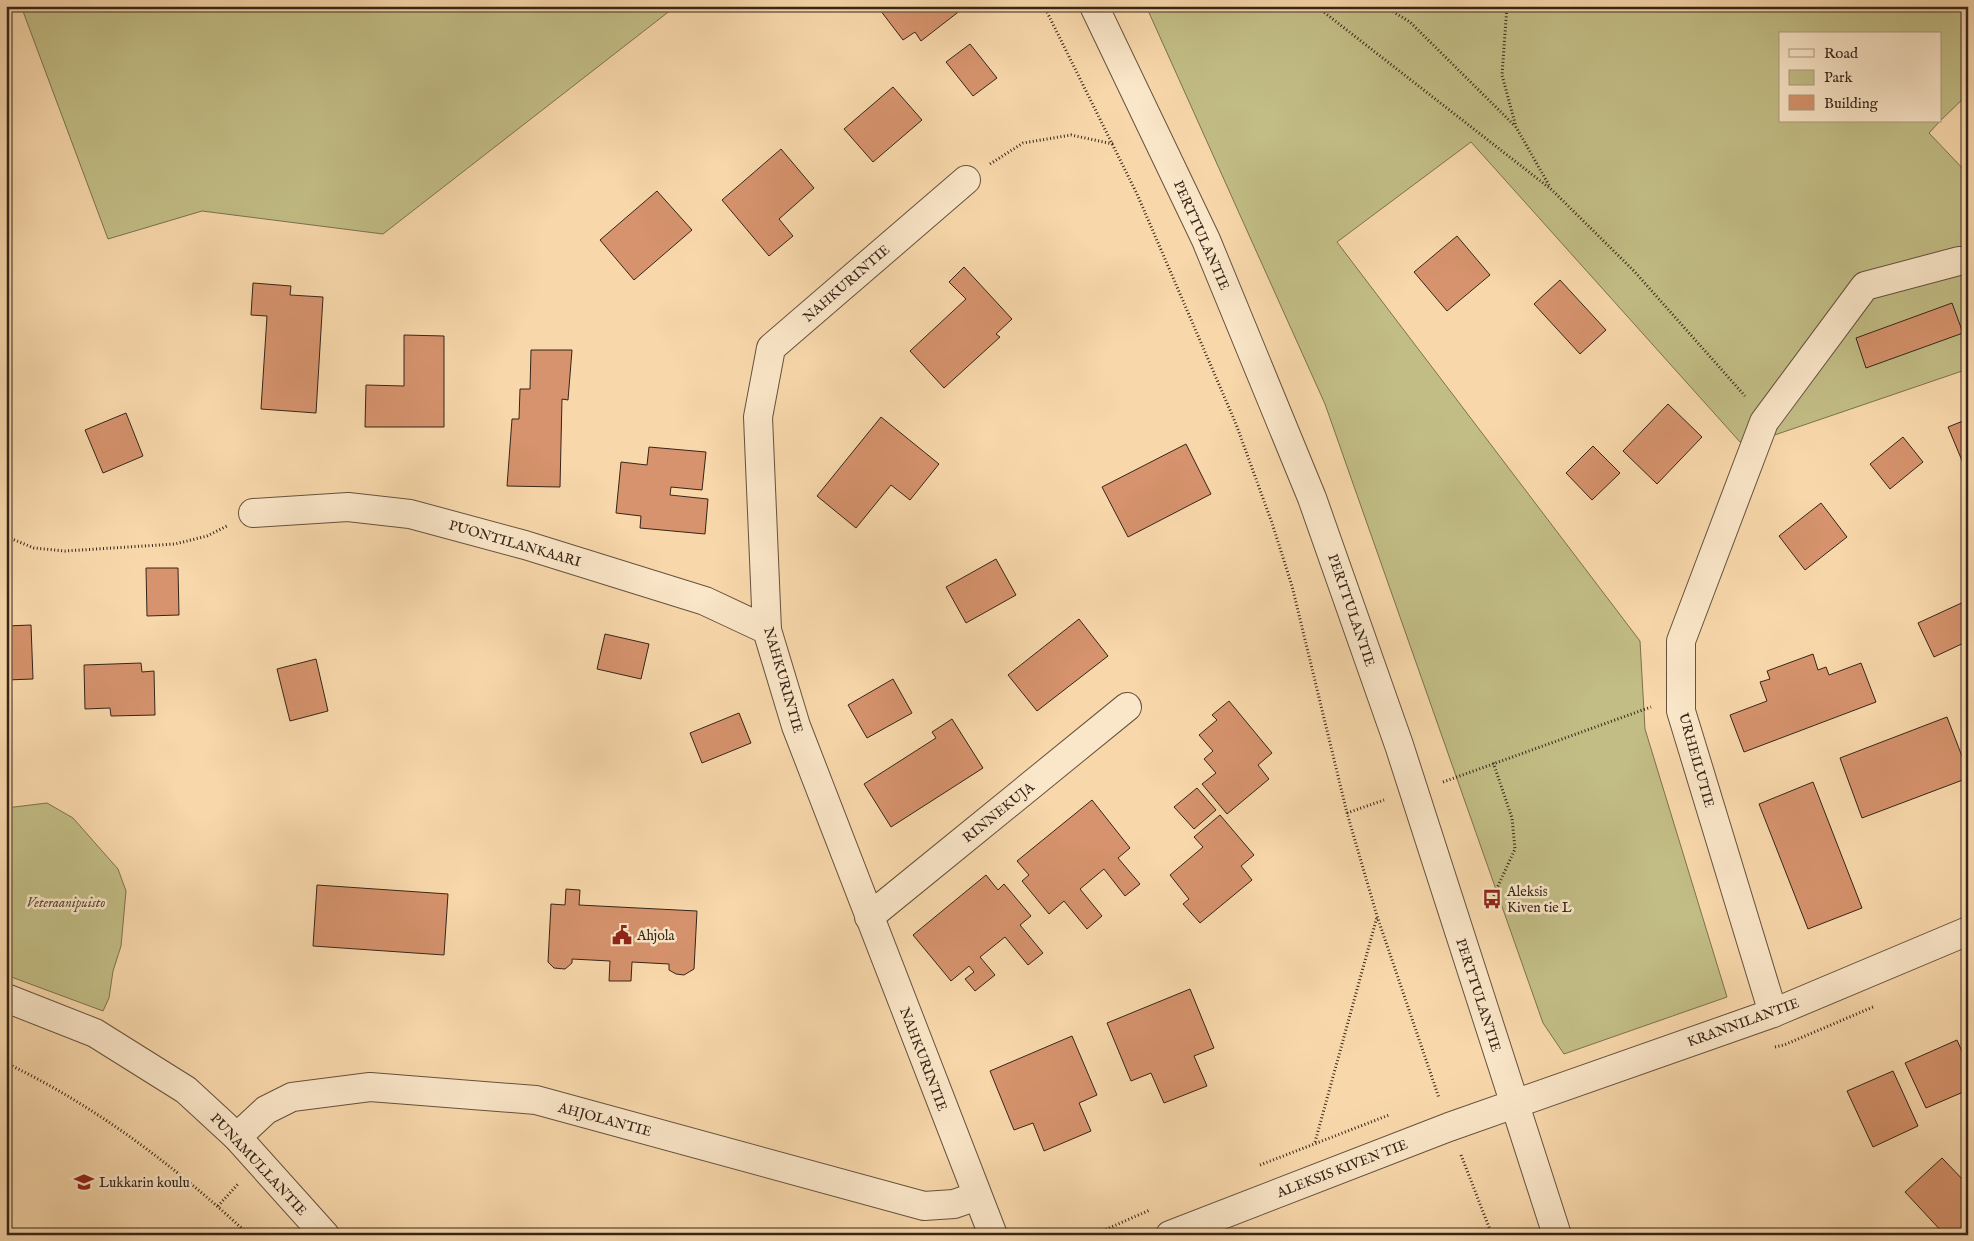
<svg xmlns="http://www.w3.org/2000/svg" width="1974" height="1241" font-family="'IM FELL English',serif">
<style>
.green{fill:#c2bd85;stroke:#7c714f}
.building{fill:#d6936d;stroke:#362519}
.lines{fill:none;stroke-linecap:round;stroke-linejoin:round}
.minor-casing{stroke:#66523e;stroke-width:30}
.tertiary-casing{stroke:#66523e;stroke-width:30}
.path{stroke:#362519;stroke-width:3;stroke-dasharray:1 2.5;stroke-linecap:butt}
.minor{stroke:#fae6c8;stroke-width:28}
.tertiary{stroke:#fae6c8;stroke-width:28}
.labels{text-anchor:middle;stroke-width:5;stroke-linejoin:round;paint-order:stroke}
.street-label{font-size:14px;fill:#362519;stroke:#fae6c8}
.poi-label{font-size:14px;fill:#362519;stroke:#fae6c8;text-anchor:start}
.park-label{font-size:14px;font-style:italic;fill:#594b34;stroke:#fae6c8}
</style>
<rect width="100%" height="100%" fill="#f8d8ab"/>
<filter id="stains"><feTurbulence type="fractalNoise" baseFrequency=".004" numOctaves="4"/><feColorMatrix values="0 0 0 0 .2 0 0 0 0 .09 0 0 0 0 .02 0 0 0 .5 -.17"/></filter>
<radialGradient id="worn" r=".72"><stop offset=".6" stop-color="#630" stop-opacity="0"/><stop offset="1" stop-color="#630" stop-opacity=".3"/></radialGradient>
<g class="green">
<polygon points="21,6 676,6 383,234 202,211 108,239"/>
<polygon points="1146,6 1968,6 1968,94 1940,121 1940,34 1780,34 1780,121 1940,121 1929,133 1968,174 1968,369 1757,441 1740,442 1471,142 1337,242 1640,641 1645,729 1727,997 1564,1054 1543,1023 1325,404"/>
<polygon points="47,803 73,818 118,869 126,891 121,946 113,971 109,998 103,1011 6,975 6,808"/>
</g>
<g class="building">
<polygon points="877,6 966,6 921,41 915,32 903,40"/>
<polygon points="970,44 997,78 973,96 946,62"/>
<polygon points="893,87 922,120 873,162 844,129"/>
<polygon points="781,149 814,188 779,219 793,236 769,256 722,200"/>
<polygon points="657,191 692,230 634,280 600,240"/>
<polygon points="1457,236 1490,275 1447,311 1414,272"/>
<polygon points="964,267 1012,319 996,334 1000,337 944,388 910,351 966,299 949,282"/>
<polygon points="1560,280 1606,330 1580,354 1534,304"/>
<polygon points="253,283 291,286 290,295 323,297 316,413 261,409 267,316 251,315"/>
<polygon points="1952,303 1963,333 1866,368 1856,338"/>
<polygon points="404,335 444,336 444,427 365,427 366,385 404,386"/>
<polygon points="531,350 572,350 568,400 562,399 560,487 507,486 512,419 519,419 520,389 530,389"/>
<polygon points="1668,404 1702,437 1657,484 1623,451"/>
<polygon points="126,413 143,456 103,473 85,430"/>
<polygon points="881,417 939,464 910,500 891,485 856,528 817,496"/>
<polygon points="1968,419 1968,475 1948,427"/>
<polygon points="1903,437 1923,462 1890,489 1870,464"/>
<polygon points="1186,444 1211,494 1128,537 1102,487"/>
<polygon points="1593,446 1620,473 1592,500 1566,473"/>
<polygon points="649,447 706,452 702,490 671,487 670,495 708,499 705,534 640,528 641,516 616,513 621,462 647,465"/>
<polygon points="1821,503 1847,537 1805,570 1779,536"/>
<polygon points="996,559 1016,595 966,623 946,587"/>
<polygon points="146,568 178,568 179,615 147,616"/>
<polygon points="1968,600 1968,641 1934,657 1918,623"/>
<polygon points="1079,619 1108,656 1037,711 1008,675"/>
<polygon points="31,625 33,679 6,680 6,626"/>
<polygon points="605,634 649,644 641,679 597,669"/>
<polygon points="1813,654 1818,670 1826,667 1829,675 1861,663 1876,702 1744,752 1730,715 1767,701 1760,682 1770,679 1767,671"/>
<polygon points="316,659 328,711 290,721 277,669"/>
<polygon points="141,663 142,672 154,671 155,715 111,716 110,708 85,709 84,665"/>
<polygon points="893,679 912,713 867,738 848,705"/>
<polygon points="1229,701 1272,753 1258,765 1269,779 1227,814 1202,784 1216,773 1204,759 1213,751 1199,735 1217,720 1212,715"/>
<polygon points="739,713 751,743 702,763 690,733"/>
<polygon points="1947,717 1968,772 1968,778 1862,818 1840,758"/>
<polygon points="952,719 983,768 891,827 864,784 936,738 932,732"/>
<polygon points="1813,782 1862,908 1808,929 1759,804"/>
<polygon points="1197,788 1216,810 1194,829 1174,807"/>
<polygon points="1092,800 1130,848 1118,858 1140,884 1125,896 1104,869 1080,889 1102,916 1087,929 1064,901 1049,914 1022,881 1029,875 1017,861"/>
<polygon points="1220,815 1254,855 1241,866 1252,880 1200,923 1183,904 1189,899 1170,875 1203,847 1194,837"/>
<polygon points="986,875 998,890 1004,884 1031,916 1020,925 1043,953 1028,965 1005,937 980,957 995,975 975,991 965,979 974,972 969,966 951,981 913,935"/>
<polygon points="317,885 448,894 444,955 313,946"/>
<polygon points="566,889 580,890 579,905 697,911 694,969 684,975 676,974 669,970 669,964 632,962 631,981 609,981 610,961 572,959 572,963 565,969 554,968 548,962 551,904 565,905"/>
<polygon points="1190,989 1214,1048 1194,1056 1207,1086 1164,1103 1151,1073 1131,1081 1107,1023"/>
<polygon points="1072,1036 1097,1095 1079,1103 1091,1131 1044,1151 1033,1123 1014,1130 990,1071"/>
<polygon points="1957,1040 1968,1065 1968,1090 1926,1108 1905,1063"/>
<polygon points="1893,1071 1918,1126 1873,1147 1847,1091"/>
<polygon points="1942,1158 1968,1185 1968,1235 1945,1235 1905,1192"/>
</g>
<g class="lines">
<defs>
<g id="minor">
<polyline points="966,180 771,348 758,417 767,630 796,726 993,1235"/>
<polyline points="253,513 348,507 410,514 525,545 705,601 767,630"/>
<polyline points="869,917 1127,707"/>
<polyline points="1773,1013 1681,711 1681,641 1764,422 1865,286 1959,261 1968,261"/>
<polyline points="237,1137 266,1110 292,1097 370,1087 536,1100 924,1206 954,1204 977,1196"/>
<polyline points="1170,1235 1449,1127 1773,1013 1968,931"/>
</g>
<g id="tertiary">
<polyline points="1094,6 1206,240 1312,498 1399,745 1557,1235"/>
<polyline points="6,998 95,1033 186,1090 237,1137 325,1235"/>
</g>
</defs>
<use href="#minor" class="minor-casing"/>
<use href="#tertiary" class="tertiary-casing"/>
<g class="path">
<polyline points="1044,6 1137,194 1236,424 1272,523 1292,586 1347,813 1377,916 1439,1098"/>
<polyline points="1316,6 1552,190 1634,271 1745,396"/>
<polyline points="1384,6 1410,22 1514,125"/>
<polyline points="1507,6 1502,75 1516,127 1550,187"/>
<polyline points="990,164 1023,143 1071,135 1113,144"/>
<polyline points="6,533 12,539 34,548 65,551 175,544 207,536 227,526"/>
<polyline points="1443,782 1651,707"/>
<polyline points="1347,813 1384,800"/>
<polyline points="1492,899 1515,849 1512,818 1493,762"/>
<polyline points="1775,1047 1784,1045 1873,1007"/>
<path d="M6,1063c90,43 170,104 243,172"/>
<polyline points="1315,1142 1377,917"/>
<polyline points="1461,1155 1492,1235"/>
<polyline points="1260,1165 1389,1115"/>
<polyline points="218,1206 238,1184"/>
<polyline points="1093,1235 1150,1210"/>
</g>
<use href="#minor" class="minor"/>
<use href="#tertiary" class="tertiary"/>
</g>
<defs>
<symbol id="bus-bare" viewBox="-9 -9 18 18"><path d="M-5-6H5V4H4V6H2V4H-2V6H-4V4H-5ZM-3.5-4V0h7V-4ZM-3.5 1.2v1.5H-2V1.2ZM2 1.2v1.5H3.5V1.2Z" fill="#8f2418" stroke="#fae6c8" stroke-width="2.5" paint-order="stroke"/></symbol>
<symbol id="civic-bare" viewBox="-9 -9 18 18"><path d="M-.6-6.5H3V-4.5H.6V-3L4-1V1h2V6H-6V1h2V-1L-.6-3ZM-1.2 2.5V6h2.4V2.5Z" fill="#8f2418" stroke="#fae6c8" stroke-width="2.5" paint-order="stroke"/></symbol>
<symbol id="school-bare" viewBox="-9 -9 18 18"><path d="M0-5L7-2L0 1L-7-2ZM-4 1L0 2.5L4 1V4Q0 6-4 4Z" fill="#8f2418" stroke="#fae6c8" stroke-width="2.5" paint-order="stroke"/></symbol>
</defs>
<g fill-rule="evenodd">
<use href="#bus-bare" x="1478" y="885" width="28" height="28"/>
<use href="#civic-bare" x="608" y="921" width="28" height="28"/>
<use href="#school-bare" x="70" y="1168" width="28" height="28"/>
</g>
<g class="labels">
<g class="street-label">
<text transform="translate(1202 235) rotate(66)" y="5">PERTTULANTIE</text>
<text transform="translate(846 283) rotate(-41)" y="5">NAHKURINTIE</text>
<text transform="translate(515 543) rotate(16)" y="5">PUONTILANKAARI</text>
<text transform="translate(1352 610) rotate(71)" y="5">PERTTULANTIE</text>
<text transform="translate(784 680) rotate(74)" y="5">NAHKURINTIE</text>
<text transform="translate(1697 760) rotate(74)" y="5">URHEILUTIE</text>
<text transform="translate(998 812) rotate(-39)" y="5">RINNEKUJA</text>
<text transform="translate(1479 995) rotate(72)" y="5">PERTTULANTIE</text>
<text transform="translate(1743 1022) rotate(-20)" y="5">KRANNILANTIE</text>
<text transform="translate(924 1059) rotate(69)" y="5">NAHKURINTIE</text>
<text transform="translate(605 1119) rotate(15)" y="5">AHJOLANTIE</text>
<text transform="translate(259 1164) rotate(47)" y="5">PUNAMULLANTIE</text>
<text transform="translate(1342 1168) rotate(-21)" y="5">ALEKSIS KIVEN TIE</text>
</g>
<g class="poi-label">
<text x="1507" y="896">Aleksis<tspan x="1507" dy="16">Kiven tie L</tspan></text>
<text x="637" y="940">Ahjola</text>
<text x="99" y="1187">Lukkarin koulu</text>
</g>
<g class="park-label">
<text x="66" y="907">Veteraanipuisto</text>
</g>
</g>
<rect width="1974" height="1241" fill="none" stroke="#f8d8ab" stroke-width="25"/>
<rect x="8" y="8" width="1959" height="1226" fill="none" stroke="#362519" stroke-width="2.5"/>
<rect x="12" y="12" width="1949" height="1216" fill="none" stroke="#362519"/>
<rect x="1779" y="32" width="162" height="90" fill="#fae6c8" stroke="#ac9982"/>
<rect x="1789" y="49" width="25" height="8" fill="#fae6c8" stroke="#ac9982"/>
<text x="1824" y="58" font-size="15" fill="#362519">Road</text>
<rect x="1789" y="70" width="25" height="15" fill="#c2bd85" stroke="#ac9982"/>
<text x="1824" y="82" font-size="15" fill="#362519">Park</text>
<rect x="1789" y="95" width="25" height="15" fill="#d6936d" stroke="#ac9982"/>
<text x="1824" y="108" font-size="15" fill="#362519">Building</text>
<rect width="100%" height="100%" filter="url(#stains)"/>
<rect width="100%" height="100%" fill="url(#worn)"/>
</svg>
